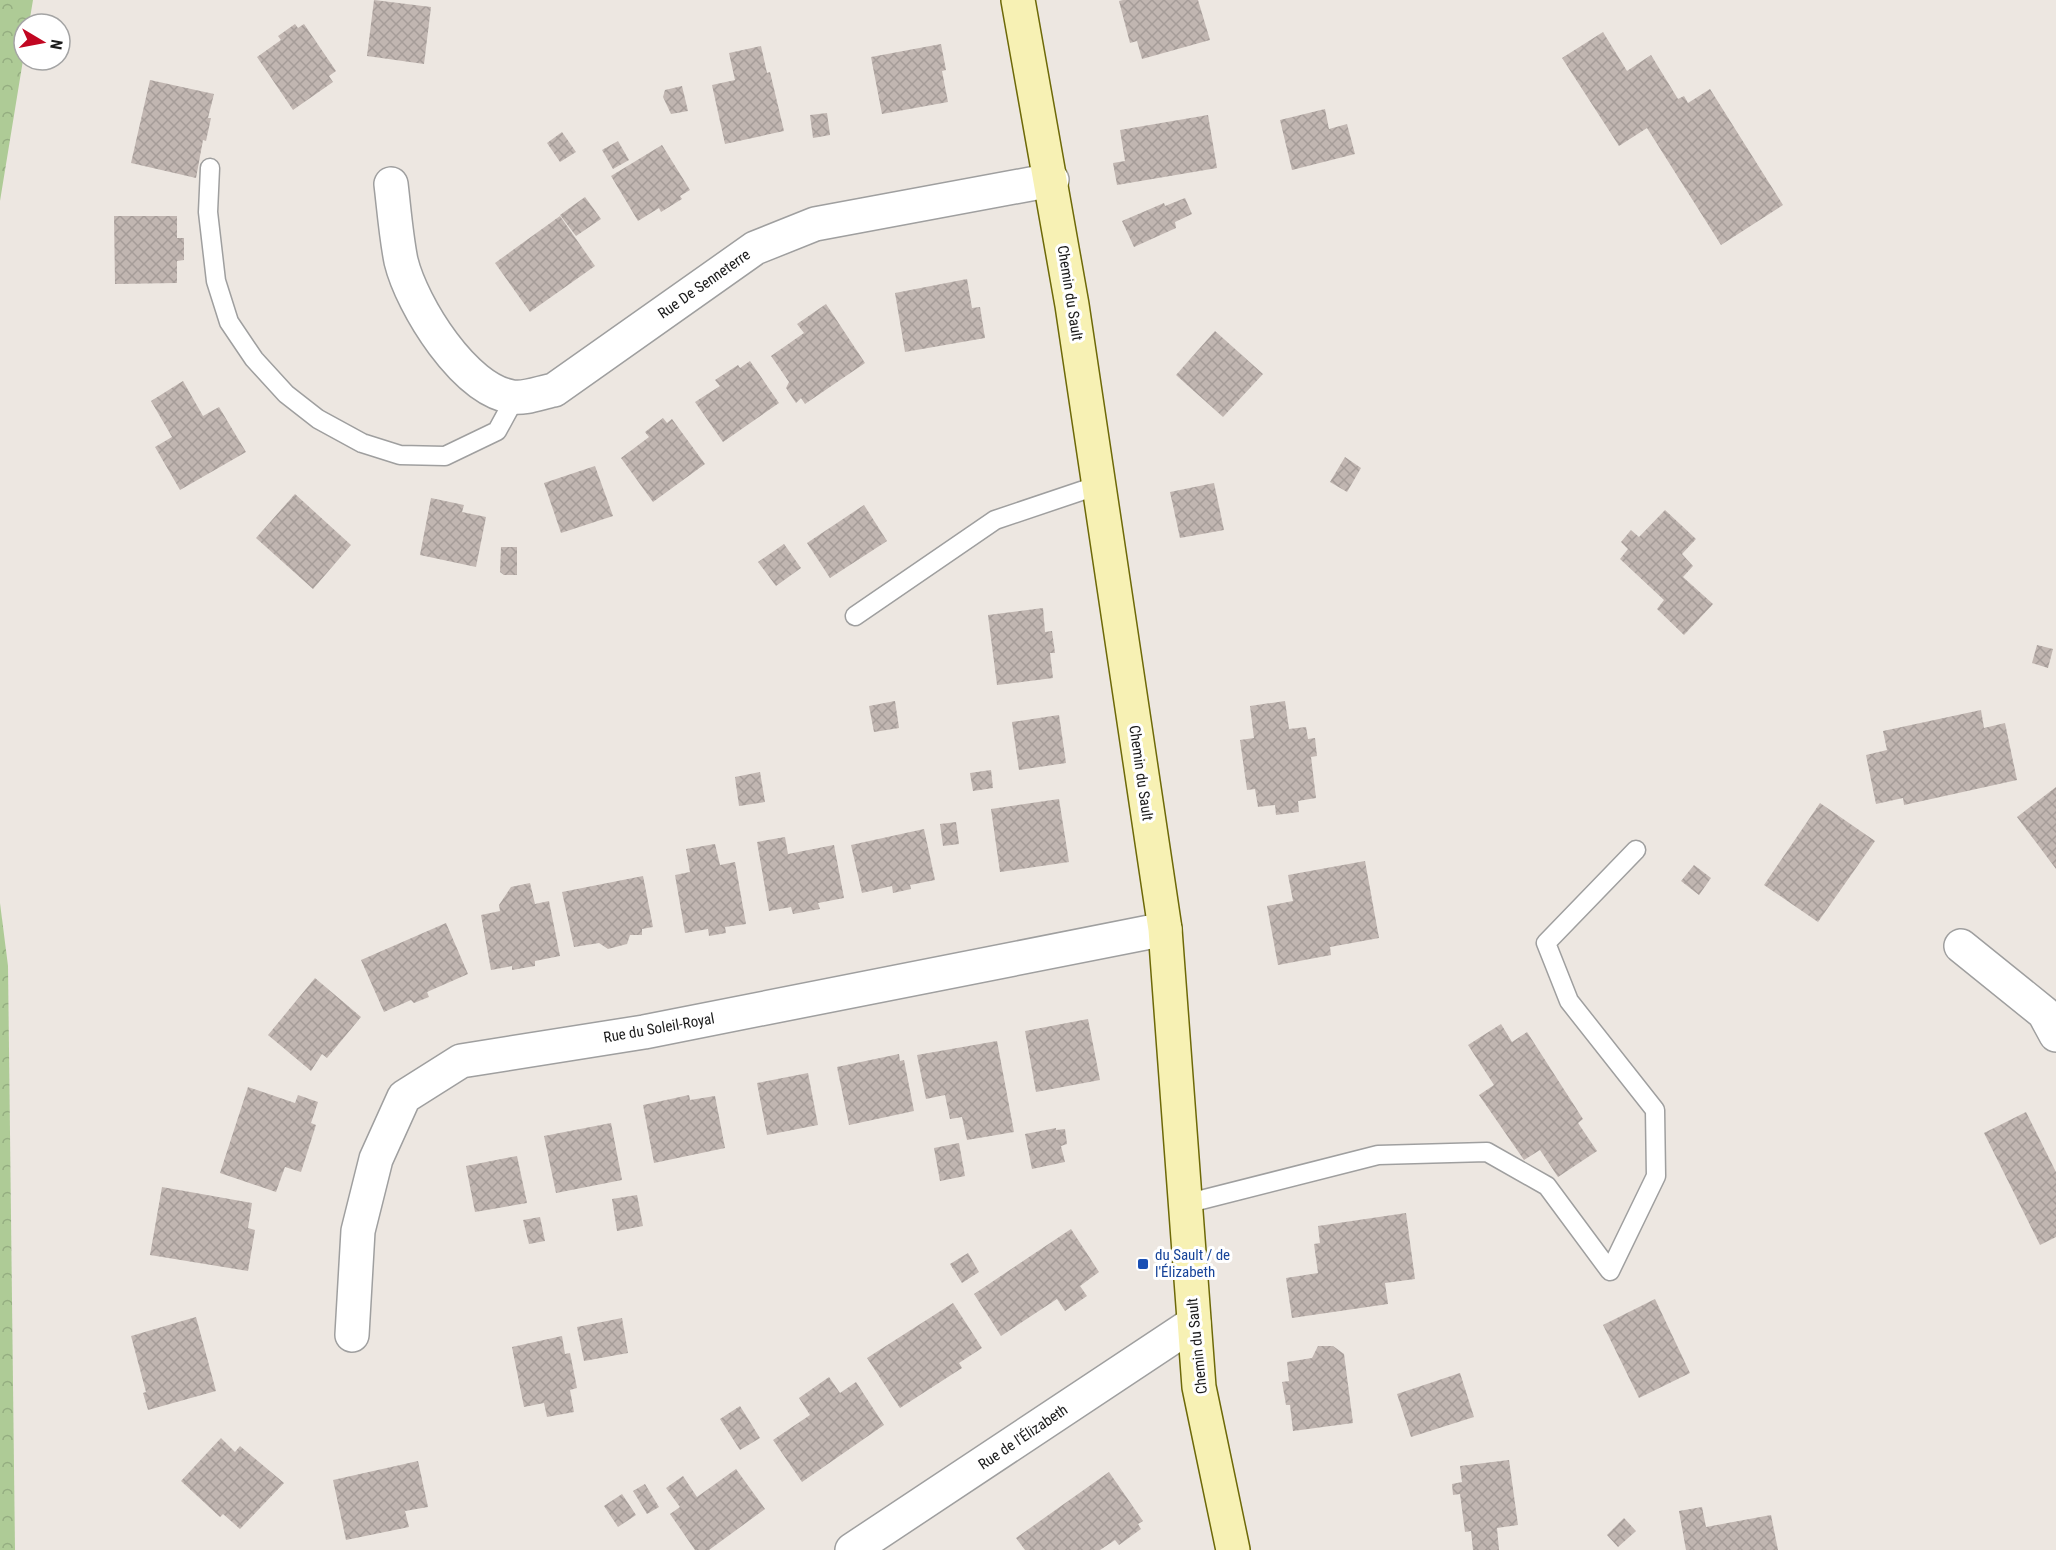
<svg xmlns="http://www.w3.org/2000/svg" width="2056" height="1550" font-family="'Roboto Condensed',sans-serif">
<style>
.forest{fill:url(#forest-crowns)}
.building{fill:url(#building-cross-hatch)}
.lines{fill:none;stroke-linecap:round;stroke-linejoin:round}
.lane-casing{stroke:#9f9f9f;stroke-width:21}
.street-casing{stroke:#9f9f9f;stroke-width:36}
.secondary-casing{stroke:#6d6908;stroke-width:36}
.lane{stroke:#fff;stroke-width:18}
.street{stroke:#fff;stroke-width:33}
.secondary{stroke:#f7f1b4;stroke-width:33}
.transit-dot{fill:#1a4fb4;stroke:#fff;stroke-width:2}
.labels{text-anchor:middle;stroke-width:6;stroke-linejoin:round;paint-order:stroke}
.street-label{font-size:15px;fill:#1b1b1b;stroke:#fff}
.transit-label{font-size:15px;fill:#164399;stroke:#fff;text-anchor:start}
</style>
<defs>
<pattern id="forest-crowns" width="20" height="18" patternUnits="userSpaceOnUse" patternTransform="scale(1.5)"><rect width="20" height="18" fill="#aecb96"/><path d="M2 6a3 3 0 1 1 6 0M12 15a3 3 0 1 1 6 0" fill="none" stroke="#95ae81"/></pattern>
<pattern id="building-cross-hatch" width="8" height="8" patternUnits="userSpaceOnUse" patternTransform="scale(1.5)"><rect width="8" height="8" fill="#c1b6b1"/><path d="M0 0l8 8M0 8l8-8" fill="none" stroke="#a59c98"/></pattern>
</defs>
<rect width="100%" height="100%" fill="#ede7e1"/>
<g class="forest">
<polygon points="0,0 33,0 29,24 24,24 24,54 0,201"/>
<polygon points="0,903 8,966 15,1550 0,1550"/>
</g>
<g class="building">
<polygon points="374,0 431,7 424,64 367,56"/>
<polygon points="1123,0 1198,0 1210,40 1142,59 1137,41 1130,43 1119,1"/>
<polygon points="295,24 298,28 304,24 336,71 329,76 333,82 293,110 257,57 281,40 278,36"/>
<polygon points="1603,32 1627,71 1651,55 1678,99 1684,96 1688,103 1710,89 1783,205 1721,245 1647,128 1619,146 1562,58"/>
<polygon points="941,44 946,70 942,71 948,102 882,114 871,57"/>
<polygon points="761,46 767,73 770,72 784,131 725,144 712,85 735,80 729,53"/>
<polygon points="150,80 214,94 208,118 211,118 206,141 203,140 196,178 131,163"/>
<polygon points="682,86 688,111 671,114 663,97 665,90"/>
<polygon points="1325,109 1329,129 1347,124 1355,154 1292,170 1280,120"/>
<polygon points="827,113 830,135 813,138 810,115"/>
<polygon points="1208,115 1217,168 1117,185 1113,163 1125,161 1120,130"/>
<polygon points="562,132 576,152 560,162 547,143"/>
<polygon points="618,141 629,160 613,169 602,150"/>
<polygon points="662,145 690,190 680,196 682,199 661,212 659,208 638,221 611,176"/>
<polygon points="585,197 601,219 576,236 560,215"/>
<polygon points="1185,198 1192,214 1175,222 1176,228 1134,247 1122,221 1164,203 1165,206"/>
<polygon points="114,216 177,216 177,238 184,238 184,260 177,261 177,283 115,284"/>
<polygon points="560,216 595,266 530,312 495,263"/>
<polygon points="967,279 972,308 980,307 985,338 905,352 895,293"/>
<polygon points="826,304 865,363 805,404 801,398 796,403 786,388 789,382 771,356 804,333 797,324"/>
<polygon points="1215,331 1263,374 1223,417 1176,375"/>
<polygon points="750,361 779,403 723,442 695,402 720,386 715,380 738,365 740,368"/>
<polygon points="183,381 203,416 219,407 246,452 180,490 155,447 172,437 151,401"/>
<polygon points="663,418 667,423 672,419 705,464 653,502 621,458 649,437 645,432"/>
<polygon points="1345,457 1361,468 1347,492 1330,482"/>
<polygon points="595,466 613,516 561,533 544,483"/>
<polygon points="1214,483 1224,530 1180,538 1170,492"/>
<polygon points="295,494 351,545 313,589 256,538"/>
<polygon points="431,498 464,505 462,512 486,517 476,567 420,555"/>
<polygon points="864,505 887,541 830,578 807,543"/>
<polygon points="1665,510 1696,539 1682,554 1693,566 1683,577 1713,604 1684,635 1657,609 1664,600 1620,559 1628,549 1621,542 1631,530 1639,537"/>
<polygon points="784,544 801,568 776,586 758,562"/>
<polygon points="501,547 517,547 517,575 504,575 500,572"/>
<polygon points="1043,608 1045,632 1052,631 1055,653 1050,653 1053,678 997,685 988,615"/>
<polygon points="2037,645 2053,649 2048,668 2032,663"/>
<polygon points="895,701 899,728 874,732 869,706"/>
<polygon points="1285,701 1289,729 1306,727 1308,739 1315,738 1317,756 1311,757 1316,798 1298,801 1299,812 1276,815 1275,805 1258,807 1255,789 1247,790 1240,740 1254,738 1250,706"/>
<polygon points="1981,710 1984,728 2005,723 2017,780 1904,805 1903,798 1876,804 1866,755 1887,750 1883,731"/>
<polygon points="1059,715 1066,763 1019,770 1012,722"/>
<polygon points="991,770 993,788 973,791 970,773"/>
<polygon points="760,772 765,802 739,806 735,777"/>
<polygon points="2056,787 2056,869 2017,817"/>
<polygon points="1059,799 1069,862 1000,872 991,809"/>
<polygon points="1820,803 1875,841 1818,922 1764,885"/>
<polygon points="956,822 959,844 943,846 940,824"/>
<polygon points="924,829 935,880 910,885 911,889 893,893 892,886 862,893 851,845"/>
<polygon points="785,837 788,854 834,845 844,898 818,903 820,909 793,914 791,907 769,911 757,842"/>
<polygon points="715,844 720,865 735,862 746,924 725,927 726,933 709,936 708,929 685,933 675,875 690,872 686,849"/>
<polygon points="1365,861 1379,938 1330,947 1331,955 1278,965 1267,906 1293,901 1288,875"/>
<polygon points="1694,865 1711,878 1699,895 1681,881"/>
<polygon points="643,876 653,927 642,929 642,935 630,935 627,944 608,949 599,943 574,947 562,892"/>
<polygon points="530,883 535,904 549,901 560,956 535,961 535,966 512,970 512,966 491,970 481,915 500,911 499,905 511,887"/>
<polygon points="446,923 468,974 427,992 429,997 414,1003 411,1000 384,1012 361,960"/>
<polygon points="315,978 361,1017 327,1058 322,1054 311,1071 268,1035"/>
<polygon points="1088,1019 1100,1080 1036,1092 1025,1031"/>
<polygon points="1501,1024 1512,1042 1527,1032 1583,1119 1578,1123 1597,1151 1558,1177 1540,1150 1524,1160 1479,1095 1494,1085 1468,1045"/>
<polygon points="997,1041 1014,1132 967,1140 962,1117 950,1119 945,1095 926,1099 917,1055"/>
<polygon points="899,1054 900,1061 904,1060 914,1111 849,1125 837,1067"/>
<polygon points="808,1073 818,1125 767,1135 757,1083"/>
<polygon points="248,1087 295,1103 298,1095 318,1102 311,1123 316,1125 301,1172 285,1167 276,1192 220,1173"/>
<polygon points="689,1095 690,1100 715,1096 725,1148 654,1163 643,1105"/>
<polygon points="2026,1112 2056,1172 2056,1237 2040,1245 1984,1133"/>
<polygon points="611,1123 622,1180 556,1193 544,1136"/>
<polygon points="1056,1128 1056,1130 1065,1129 1067,1144 1061,1146 1065,1162 1032,1169 1025,1134"/>
<polygon points="959,1143 965,1176 940,1181 934,1148"/>
<polygon points="517,1156 527,1203 475,1212 466,1166"/>
<polygon points="162,1187 252,1203 248,1228 255,1230 248,1271 150,1255"/>
<polygon points="637,1195 643,1226 617,1231 612,1199"/>
<polygon points="1406,1213 1415,1279 1385,1283 1388,1304 1292,1318 1286,1278 1318,1273 1314,1244 1320,1243 1318,1226"/>
<polygon points="540,1217 545,1241 529,1244 523,1220"/>
<polygon points="1071,1229 1099,1272 1080,1286 1087,1296 1065,1311 1057,1299 1001,1336 974,1294"/>
<polygon points="968,1253 979,1272 962,1283 950,1264"/>
<polygon points="1655,1299 1690,1373 1639,1398 1603,1325"/>
<polygon points="953,1303 982,1348 959,1363 962,1368 900,1408 867,1358"/>
<polygon points="196,1317 216,1391 148,1410 143,1393 146,1392 131,1336"/>
<polygon points="622,1318 628,1353 584,1361 577,1327"/>
<polygon points="562,1336 565,1354 570,1353 577,1388 570,1390 574,1412 547,1417 544,1403 524,1407 512,1347"/>
<polygon points="1318,1346 1333,1346 1344,1354 1353,1423 1293,1431 1290,1405 1286,1405 1282,1382 1289,1381 1287,1362 1312,1358"/>
<polygon points="1460,1373 1474,1417 1411,1437 1397,1394"/>
<polygon points="829,1377 840,1393 856,1382 884,1425 802,1482 773,1440 810,1415 799,1398"/>
<polygon points="740,1406 760,1438 740,1450 720,1419"/>
<polygon points="221,1438 235,1452 240,1446 284,1483 240,1529 223,1514 220,1517 181,1481"/>
<polygon points="1509,1460 1518,1525 1497,1528 1499,1550 1473,1550 1471,1531 1465,1532 1460,1494 1453,1495 1452,1484 1462,1482 1460,1466"/>
<polygon points="418,1461 428,1507 405,1511 409,1527 346,1540 333,1480"/>
<polygon points="736,1469 765,1509 709,1550 695,1550 670,1514 680,1507 666,1488 683,1476 697,1497"/>
<polygon points="1109,1472 1143,1521 1138,1524 1141,1529 1119,1545 1115,1540 1100,1550 1025,1550 1016,1538"/>
<polygon points="645,1484 659,1507 647,1514 633,1491"/>
<polygon points="622,1494 636,1515 618,1527 604,1506"/>
<polygon points="1702,1507 1706,1527 1771,1515 1778,1550 1686,1550 1679,1511"/>
<polygon points="1624,1518 1636,1531 1618,1547 1607,1535"/>
</g>
<g class="lines">
<defs>
<g id="lane">
<polyline points="210,168 208,212 216,281 229,322 254,359 286,394 318,419 362,443 400,455 445,456 497,431 515,398"/>
<polyline points="855,616 995,520 1099,485"/>
<polyline points="1185,1204 1378,1155 1487,1152 1547,1186 1610,1271 1656,1176 1655,1110 1569,1001 1546,943 1636,850"/>
</g>
<g id="street">
<path d="M391,184c3,25 5,52 10,77 11,45 64,130 112,136 12,2 29,-5 41,-7l201,-142 60,-24 237,-44"/>
<polyline points="1961,946 2044,1013 2056,1035"/>
<polyline points="352,1335 358,1231 376,1159 404,1097 461,1061 644,1032 1165,929"/>
<polyline points="852,1550 1194,1323"/>
</g>
<polyline id="secondary" points="1018,0 1072,305 1165,929 1199,1387 1233,1550"/>
</defs>
<use href="#lane" class="lane-casing"/>
<use href="#street" class="street-casing"/>
<use href="#secondary" class="secondary-casing"/>
<use href="#lane" class="lane"/>
<use href="#street" class="street"/>
<use href="#secondary" class="secondary"/>
</g>
<rect class="transit-dot" x="1137" y="1258" width="12" height="12" rx="3"/>
<g class="labels">
<g class="street-label">
<text transform="translate(704 284) rotate(-35)" y="5">Rue De Senneterre</text>
<text transform="translate(1070 293) rotate(81)" y="5">Chemin du Sault</text>
<text transform="translate(1141 773) rotate(82)" y="5">Chemin du Sault</text>
<text transform="translate(659 1028) rotate(-10)" y="5">Rue du Soleil-Royal</text>
<text transform="translate(1197 1346) rotate(-96)" y="5">Chemin du Sault</text>
<text transform="translate(1023 1437) rotate(-34)" y="5">Rue de l'Élizabeth</text>
</g>
<g class="transit-label">
<text x="1155" y="1260">du Sault / de<tspan x="1155" dy="17">l'Élizabeth</tspan></text>
</g>
</g>
<g transform="translate(42 42) rotate(100)"><circle r="28" fill="#ffffff" stroke="#a4a4a4" stroke-width="1.5"/>
<path d="M0-4.5L10 22L0 15L-10 22Z" fill="#c10621"/>
<text y="-9" font-size="16" font-weight="bold" text-anchor="middle" fill="#1b1b1b">N</text>
</g>
</svg>
